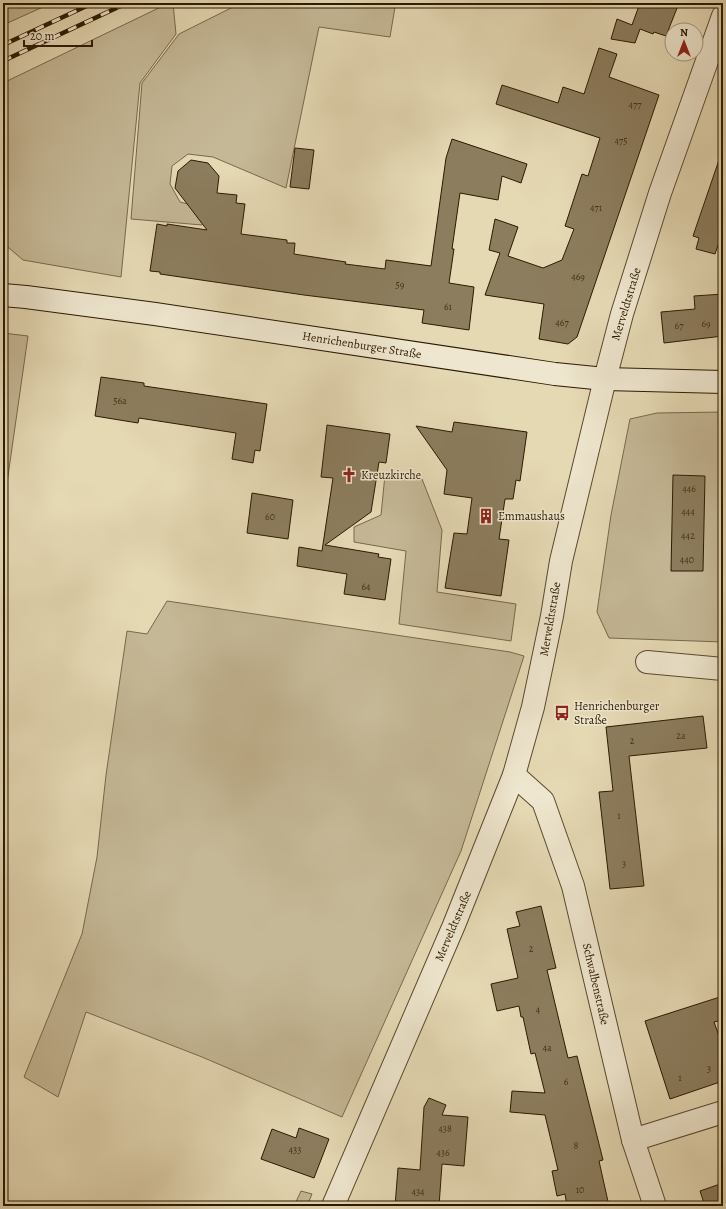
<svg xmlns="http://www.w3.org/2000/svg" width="726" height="1209" font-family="Alegreya,serif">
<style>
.green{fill:#c5b896;stroke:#78684c}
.building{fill:#8c7d5e;stroke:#2b1901}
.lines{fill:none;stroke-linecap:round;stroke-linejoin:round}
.minor-casing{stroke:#5a492e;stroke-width:24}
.tertiary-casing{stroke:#5a492e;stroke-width:24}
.secondary-casing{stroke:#2b1901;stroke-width:24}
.minor{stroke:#eee6ce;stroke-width:22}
.tertiary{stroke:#eee6ce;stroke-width:22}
.secondary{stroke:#eee6ce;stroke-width:22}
.rail-casing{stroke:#2b1901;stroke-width:4.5}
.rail{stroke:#eee6ce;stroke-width:3;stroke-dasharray:9;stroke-linecap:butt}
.labels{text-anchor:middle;stroke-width:3;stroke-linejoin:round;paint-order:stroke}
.number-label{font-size:10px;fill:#433218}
.street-label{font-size:12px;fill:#2b1901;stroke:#eee6ce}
.poi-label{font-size:12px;fill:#2b1901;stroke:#eee6ce;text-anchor:start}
</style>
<rect width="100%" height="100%" fill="#e5d9b4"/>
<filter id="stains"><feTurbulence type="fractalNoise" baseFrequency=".005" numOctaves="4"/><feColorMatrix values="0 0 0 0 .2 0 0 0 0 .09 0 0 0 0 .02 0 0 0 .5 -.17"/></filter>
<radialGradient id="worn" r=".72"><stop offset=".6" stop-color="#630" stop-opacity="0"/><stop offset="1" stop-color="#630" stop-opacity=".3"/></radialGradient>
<g class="green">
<polygon points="3,3 52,3 3,25"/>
<polygon points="169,3 173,3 176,34 140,83 121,277 23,260 3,243 3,83"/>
<polygon points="241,3 368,3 395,7 390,37 319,27 286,188 213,157 188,154 172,166 170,184 180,202 206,209 202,225 131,219 142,83 179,34"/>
<polygon points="3,333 28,336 3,511"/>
<polygon points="723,412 723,642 609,638 597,612 611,515 630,419 657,413"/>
<polygon points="385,475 422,479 442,530 437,592 516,604 511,641 399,624 406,551 354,542 354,527 381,515"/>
<polygon points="167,601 510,652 524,656 461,851 342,1117 202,1057 86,1012 58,1097 24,1077 82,934 97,857 106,775 127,631 147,634"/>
<polygon points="301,1191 312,1194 307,1206 294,1206"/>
</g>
<g class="building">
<polygon points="640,3 679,3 666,36 654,32 653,34 640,29 635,43 611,39 617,19 632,25"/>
<polygon points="599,48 617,54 609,77 659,95 577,337 568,344 539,339 544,304 485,295 500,253 489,250 495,219 518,227 508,256 543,268 562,260 574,229 565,226 582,174 588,176 600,138 496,104 502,85 558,103 563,87 584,94"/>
<polygon points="452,139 527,164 521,183 502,176 498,200 460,193 452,249 454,249 449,283 474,287 469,330 422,323 424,310 304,295 160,274 160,272 150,271 157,224 167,226 167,224 207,230 175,188 178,171 191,160 208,163 219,176 217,193 237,195 236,203 245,204 241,234 287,240 287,243 295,243 294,254 346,262 345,264 385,269 386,260 431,266 446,158"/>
<polygon points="295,148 314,150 309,189 290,187"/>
<polygon points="720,157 723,157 723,246 718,245 715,254 696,249 699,238 693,236"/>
<polygon points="723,294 723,336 664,343 661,312 695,309 694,296"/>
<polygon points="101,377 144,383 144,386 267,404 260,451 255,450 253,463 232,459 236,433 139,418 138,423 95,416"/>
<polygon points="454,422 527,432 520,481 516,480 513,499 505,499 499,539 509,540 501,596 445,588 454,533 467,534 472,498 444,494 447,470 416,426 452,432"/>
<polygon points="327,425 390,434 386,463 379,462 371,512 325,545 379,554 378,557 391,559 385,600 344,594 347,574 297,566 299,547 322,551 333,478 321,477"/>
<polygon points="673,475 705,476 703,571 671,571"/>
<polygon points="252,493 293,500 288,539 247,533"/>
<polygon points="703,716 707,748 629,756 644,886 610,889 599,792 613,791 606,727"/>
<polygon points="541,906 556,968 547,970 568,1058 577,1056 603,1160 599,1161 609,1206 567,1206 565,1194 557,1196 552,1171 558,1170 545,1115 510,1112 512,1091 545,1093 535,1053 531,1054 523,1017 521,1017 519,1006 497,1011 491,984 518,978 507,929 520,926 516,912"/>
<polygon points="723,996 723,1020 714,1022 723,1047 723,1081 670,1099 645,1021"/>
<polygon points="429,1098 446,1105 442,1115 468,1117 464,1166 442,1164 439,1206 395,1206 398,1168 420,1170 424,1107"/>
<polygon points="299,1128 329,1139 314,1178 261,1159 272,1129 296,1138"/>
<polygon points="723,1183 723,1206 705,1206 700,1191"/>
</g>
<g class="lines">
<defs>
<g id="minor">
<polyline points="605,379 622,314 660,193 723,16"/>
<polyline points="647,662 723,669"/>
<polyline points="514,775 543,801 573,886 633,1140 655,1206"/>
<polyline points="633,1140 723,1112"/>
</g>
<polyline id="tertiary" points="333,1206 454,925 514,775 533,707 552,616 561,561 605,379"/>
<polyline id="secondary" points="3,295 26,297 155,314 555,374 605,379 723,382"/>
</defs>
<use href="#minor" class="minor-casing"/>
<use href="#tertiary" class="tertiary-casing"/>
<use href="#secondary" class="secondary-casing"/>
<use href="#minor" class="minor"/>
<use href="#tertiary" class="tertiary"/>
<use href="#secondary" class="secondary"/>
<defs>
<g id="rail">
<polyline points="3,45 93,3"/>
<polyline points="3,61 127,3"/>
</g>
</defs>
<use href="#rail" class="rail-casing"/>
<use href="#rail" class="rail"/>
</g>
<defs>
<symbol id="church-bare" viewBox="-9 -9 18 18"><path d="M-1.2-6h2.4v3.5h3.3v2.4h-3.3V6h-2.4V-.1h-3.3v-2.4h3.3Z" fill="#8f2418" stroke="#eee6ce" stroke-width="2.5" paint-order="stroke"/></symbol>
<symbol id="building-bare" viewBox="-9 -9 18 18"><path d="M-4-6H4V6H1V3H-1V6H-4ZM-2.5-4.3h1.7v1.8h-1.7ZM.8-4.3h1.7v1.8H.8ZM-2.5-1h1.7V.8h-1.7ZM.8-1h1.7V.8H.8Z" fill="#8f2418" stroke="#eee6ce" stroke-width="2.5" paint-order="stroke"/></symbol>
<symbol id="bus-bare" viewBox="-9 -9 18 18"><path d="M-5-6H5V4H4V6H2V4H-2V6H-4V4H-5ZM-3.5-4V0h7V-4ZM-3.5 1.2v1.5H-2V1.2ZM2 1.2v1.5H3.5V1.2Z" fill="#8f2418" stroke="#eee6ce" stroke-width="2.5" paint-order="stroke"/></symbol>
</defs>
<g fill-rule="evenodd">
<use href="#church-bare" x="338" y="464" width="22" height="22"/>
<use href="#building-bare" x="475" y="505" width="22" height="22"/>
<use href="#bus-bare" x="551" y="702" width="22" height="22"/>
</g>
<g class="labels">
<g class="number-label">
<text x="635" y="108">477</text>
<text x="621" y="144">475</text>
<text x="596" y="211">471</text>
<text x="578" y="280">469</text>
<text x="400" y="288">59</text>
<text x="448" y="310">61</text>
<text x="562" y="326">467</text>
<text x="706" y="327">69</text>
<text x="679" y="329">67</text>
<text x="120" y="404">56a</text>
<text x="689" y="492">446</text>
<text x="688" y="515">444</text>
<text x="270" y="520">60</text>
<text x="688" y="539">442</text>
<text x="687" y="563">440</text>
<text x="366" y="590">64</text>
<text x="681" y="739">2a</text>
<text x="632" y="744">2</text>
<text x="619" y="819">1</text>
<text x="624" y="867">3</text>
<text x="531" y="952">2</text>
<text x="538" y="1013">4</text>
<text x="547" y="1051">4a</text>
<text x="709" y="1072">3</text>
<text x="680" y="1081">1</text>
<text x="566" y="1085">6</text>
<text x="445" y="1132">438</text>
<text x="576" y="1149">8</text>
<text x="295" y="1153">433</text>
<text x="443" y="1156">436</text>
<text x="580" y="1193">10</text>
<text x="418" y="1195">434</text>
</g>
<g class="street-label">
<text transform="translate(626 304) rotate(-73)" y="4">Merveldtstraße</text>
<text transform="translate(362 345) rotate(9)" y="4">Henrichenburger Straße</text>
<text transform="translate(550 619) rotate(-80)" y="4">Merveldtstraße</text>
<text transform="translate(453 926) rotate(-67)" y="4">Merveldtstraße</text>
<text transform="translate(596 984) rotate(77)" y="4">Schwalbenstraße</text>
</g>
<g class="poi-label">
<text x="361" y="479">Kreuzkirche</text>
<text x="498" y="520">Emmaushaus</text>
<text x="574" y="710">Henrichenburger<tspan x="574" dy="14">Straße</tspan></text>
</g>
</g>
<rect width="726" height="1209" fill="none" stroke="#e5d9b4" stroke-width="16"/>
<rect x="4" y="4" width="718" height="1201" fill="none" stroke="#2b1901" stroke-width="2"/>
<rect x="8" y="8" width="710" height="1193" fill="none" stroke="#2b1901"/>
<g transform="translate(684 42)"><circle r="19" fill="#eee6ce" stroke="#a0947c"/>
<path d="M0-3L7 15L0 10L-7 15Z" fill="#8f2418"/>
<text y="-6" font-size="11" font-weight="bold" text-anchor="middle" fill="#2b1901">N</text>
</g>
<path d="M24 40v6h68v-6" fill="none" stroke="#2b1901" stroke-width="2"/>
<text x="30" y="40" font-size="12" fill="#2b1901" stroke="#eee6ce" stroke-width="3" paint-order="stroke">20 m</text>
<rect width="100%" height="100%" filter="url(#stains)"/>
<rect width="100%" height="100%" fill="url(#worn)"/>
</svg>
